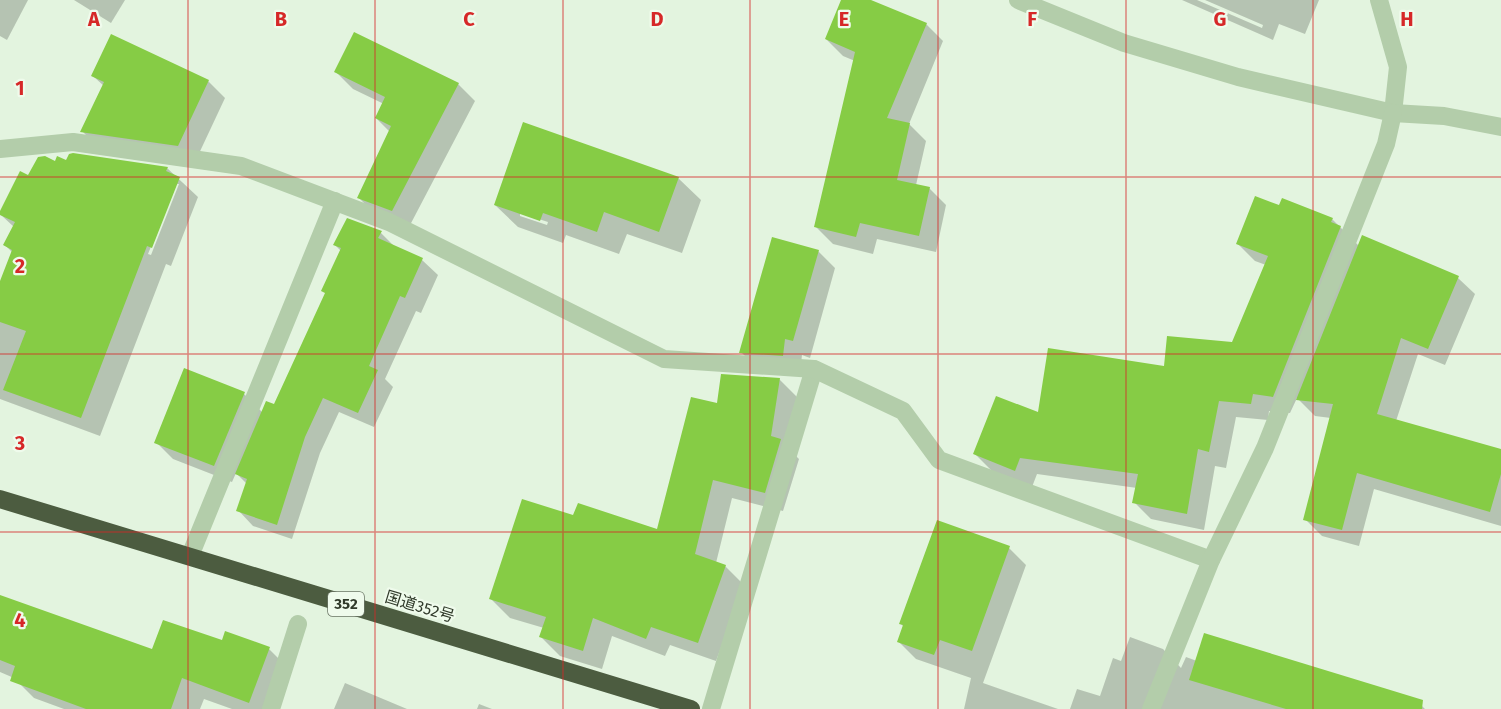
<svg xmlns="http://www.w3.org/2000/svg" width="1501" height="709" font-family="'Fira Sans','Noto Sans JP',sans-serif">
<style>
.shadow{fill:#0003;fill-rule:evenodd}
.building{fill:#86cc45}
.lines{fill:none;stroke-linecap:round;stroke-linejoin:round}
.lane{stroke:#b3cdaa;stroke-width:18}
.street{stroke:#b3cdaa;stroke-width:18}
.highway{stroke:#4c5c40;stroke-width:18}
.grid{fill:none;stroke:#d62828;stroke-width:1.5;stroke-opacity:0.55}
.labels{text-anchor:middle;stroke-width:4.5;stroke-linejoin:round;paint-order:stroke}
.shield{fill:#effbec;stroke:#697464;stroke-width:1.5}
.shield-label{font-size:15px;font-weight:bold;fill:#303a2a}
.street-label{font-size:16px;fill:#303a2a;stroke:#effbec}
.grid-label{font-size:20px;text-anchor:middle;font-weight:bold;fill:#d62828;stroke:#effbec;stroke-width:4.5;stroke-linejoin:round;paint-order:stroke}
</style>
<rect width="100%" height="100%" fill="#e3f4df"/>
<g class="shadow">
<polygon points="0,0 28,0 7,40 0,36"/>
<polygon points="74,0 125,0 111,23"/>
<polygon points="843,0 867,0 926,24 943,41 909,124 926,141 916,185 929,188 946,205 936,252 877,239 873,254 833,244 816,227 855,61 843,56 826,39"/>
<polygon points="1182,0 1197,0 1262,28 1263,25 1205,0 1319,0 1305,34 1279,24 1273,40"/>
<polygon points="336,72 458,84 475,101 409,227 375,214 358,197 390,132 376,118 384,104 353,89"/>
<polygon points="93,76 208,81 225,98 195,162 99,148 82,131 104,86"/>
<path d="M67,162l100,6 31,29 -27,69 -5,-2 -66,172 -100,-37v-114l12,-33 -7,-7 9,-18 -14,-13 29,-37 26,-14zM176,184h3l-28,71 -3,-1z"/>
<path d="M678,178l23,22 -19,53 -55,-19 -8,20 -53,-19 -3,8 -45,-16 -23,-22zM520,213l28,9 -1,3 -27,-9z"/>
<polygon points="1280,207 1332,219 1359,246 1363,237 1458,278 1475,294 1445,365 1418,354 1396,421 1501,450 1501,526 1374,489 1359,546 1322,536 1305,519 1331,418 1315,416 1297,398 1290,413 1269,411 1268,420 1236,417 1226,468 1215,466 1204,530 1151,519 1134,502 1137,488 1037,474 1032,487 992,471 975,454 1039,414 1233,343 1266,265 1255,261 1238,244"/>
<polygon points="381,233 396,248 422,260 438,275 421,313 416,311 385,379 393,387 374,427 339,412 320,453 292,539 253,526 238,510 247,484 236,473 232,482 173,459 156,442 244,394 262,412 275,406 326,294 341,251 335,245"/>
<polygon points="818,251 835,268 810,358 802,355 800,372 758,369 741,352"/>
<polygon points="779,379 798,398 790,450 799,459 783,511 732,498 716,563 725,566 744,585 716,661 670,645 665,656 612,636 602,669 560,656 541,637 544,628 510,618 491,599 574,517 659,531 718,405"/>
<polygon points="1009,548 1026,565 983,683 1058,709 964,709 971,678 916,659 899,642 904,627 901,624"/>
<polygon points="0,603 153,651 222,642 269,649 290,670 275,709 232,709 204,699 200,709 64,709 34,698 14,678 0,672"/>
<polygon points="1130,637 1163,649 1181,668 1186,657 1197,661 1415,699 1425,709 1070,709 1077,689 1100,696 1113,658 1121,661"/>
<polygon points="345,683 407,709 334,709"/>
<polygon points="479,704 492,709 477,709"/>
</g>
<g class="building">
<polygon points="841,0 871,0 927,23 887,118 910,123 897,180 930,187 919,236 860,223 856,237 814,227 855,52 825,39"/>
<polygon points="354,32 459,83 392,211 357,198 391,126 375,118 385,97 334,72"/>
<polygon points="111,34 209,80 178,146 80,132 104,82 91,76"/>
<polygon points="523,122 679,177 659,232 604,212 597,232 543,213 540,221 494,205"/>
<polygon points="73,153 168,167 166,171 180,177 152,248 147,246 81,418 3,390 26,331 0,322 0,281 12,250 3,245 15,222 0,215 0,211 20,171 28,175 38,157 45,156 55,161 57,156 66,160 69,154"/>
<polygon points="1255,196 1279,205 1282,198 1333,218 1331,222 1341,226 1273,397 1253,394 1251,404 1219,401 1209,452 1198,449 1187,514 1132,503 1138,474 1020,458 1015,471 973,454 996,396 1038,412 1048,348 1164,366 1167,336 1232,342 1268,256 1236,244"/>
<polygon points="347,218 382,231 378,238 423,258 405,298 400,296 369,366 378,370 358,413 323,398 305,437 277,525 236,511 247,479 235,474 266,401 274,404 325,293 321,291 341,248 333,245"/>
<polygon points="1362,235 1459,276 1428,349 1401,338 1377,414 1501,449 1501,474 1490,512 1357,473 1342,530 1303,520 1333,404 1296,400"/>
<polygon points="772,237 819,250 793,341 785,339 783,356 739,353"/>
<polygon points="184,368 245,392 214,466 154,443"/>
<polygon points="721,374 780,378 771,436 781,439 765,493 713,480 695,554 726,565 698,643 651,627 646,639 593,618 583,651 539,637 546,617 489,599 522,499 573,515 578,503 657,529 691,397 717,403"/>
<polygon points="937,520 1010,546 972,651 940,640 934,655 897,642 903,625 899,624"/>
<polygon points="0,595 152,649 163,620 222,640 225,631 270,647 249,703 182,678 171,709 86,709 10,681 15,666 0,660"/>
<polygon points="1204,633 1423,700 1422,709 1286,709 1189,680"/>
</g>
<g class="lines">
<g class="lane">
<polyline points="1379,0 1398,67 1393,113"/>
<polyline points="190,556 335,201"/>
<polyline points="711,709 814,369"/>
</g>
<g class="street">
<polyline points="1018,0 1124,43 1238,77 1393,113 1444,116 1501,127"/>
<polyline points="0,149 73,142 241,166 389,222 664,359 814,369 903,411 939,460 1211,560"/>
<polyline points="271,709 298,624"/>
<polyline points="1151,709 1211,560 1265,448 1386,144 1393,113"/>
</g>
<polyline class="highway" points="0,499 691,709"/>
</g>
<path class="grid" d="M188,0v709M375,0v709M563,0v709M750,0v709M938,0v709M1126,0v709M1313,0v709M0,177h1501M0,354h1501M0,532h1501"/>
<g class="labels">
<rect class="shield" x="328" y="592" width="36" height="24" rx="4.5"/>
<g class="shield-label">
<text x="346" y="609">352</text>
</g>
<g class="street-label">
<text transform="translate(420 606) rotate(17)" y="6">国道352号</text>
</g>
</g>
<g class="grid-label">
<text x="94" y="26">A</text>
<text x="281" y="26">B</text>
<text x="469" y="26">C</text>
<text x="657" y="26">D</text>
<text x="844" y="26">E</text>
<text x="1032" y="26">F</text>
<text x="1220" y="26">G</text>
<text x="1407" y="26">H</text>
<text x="20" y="95">1</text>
<text x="20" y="273">2</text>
<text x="20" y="450">3</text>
<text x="20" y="627">4</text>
</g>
</svg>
